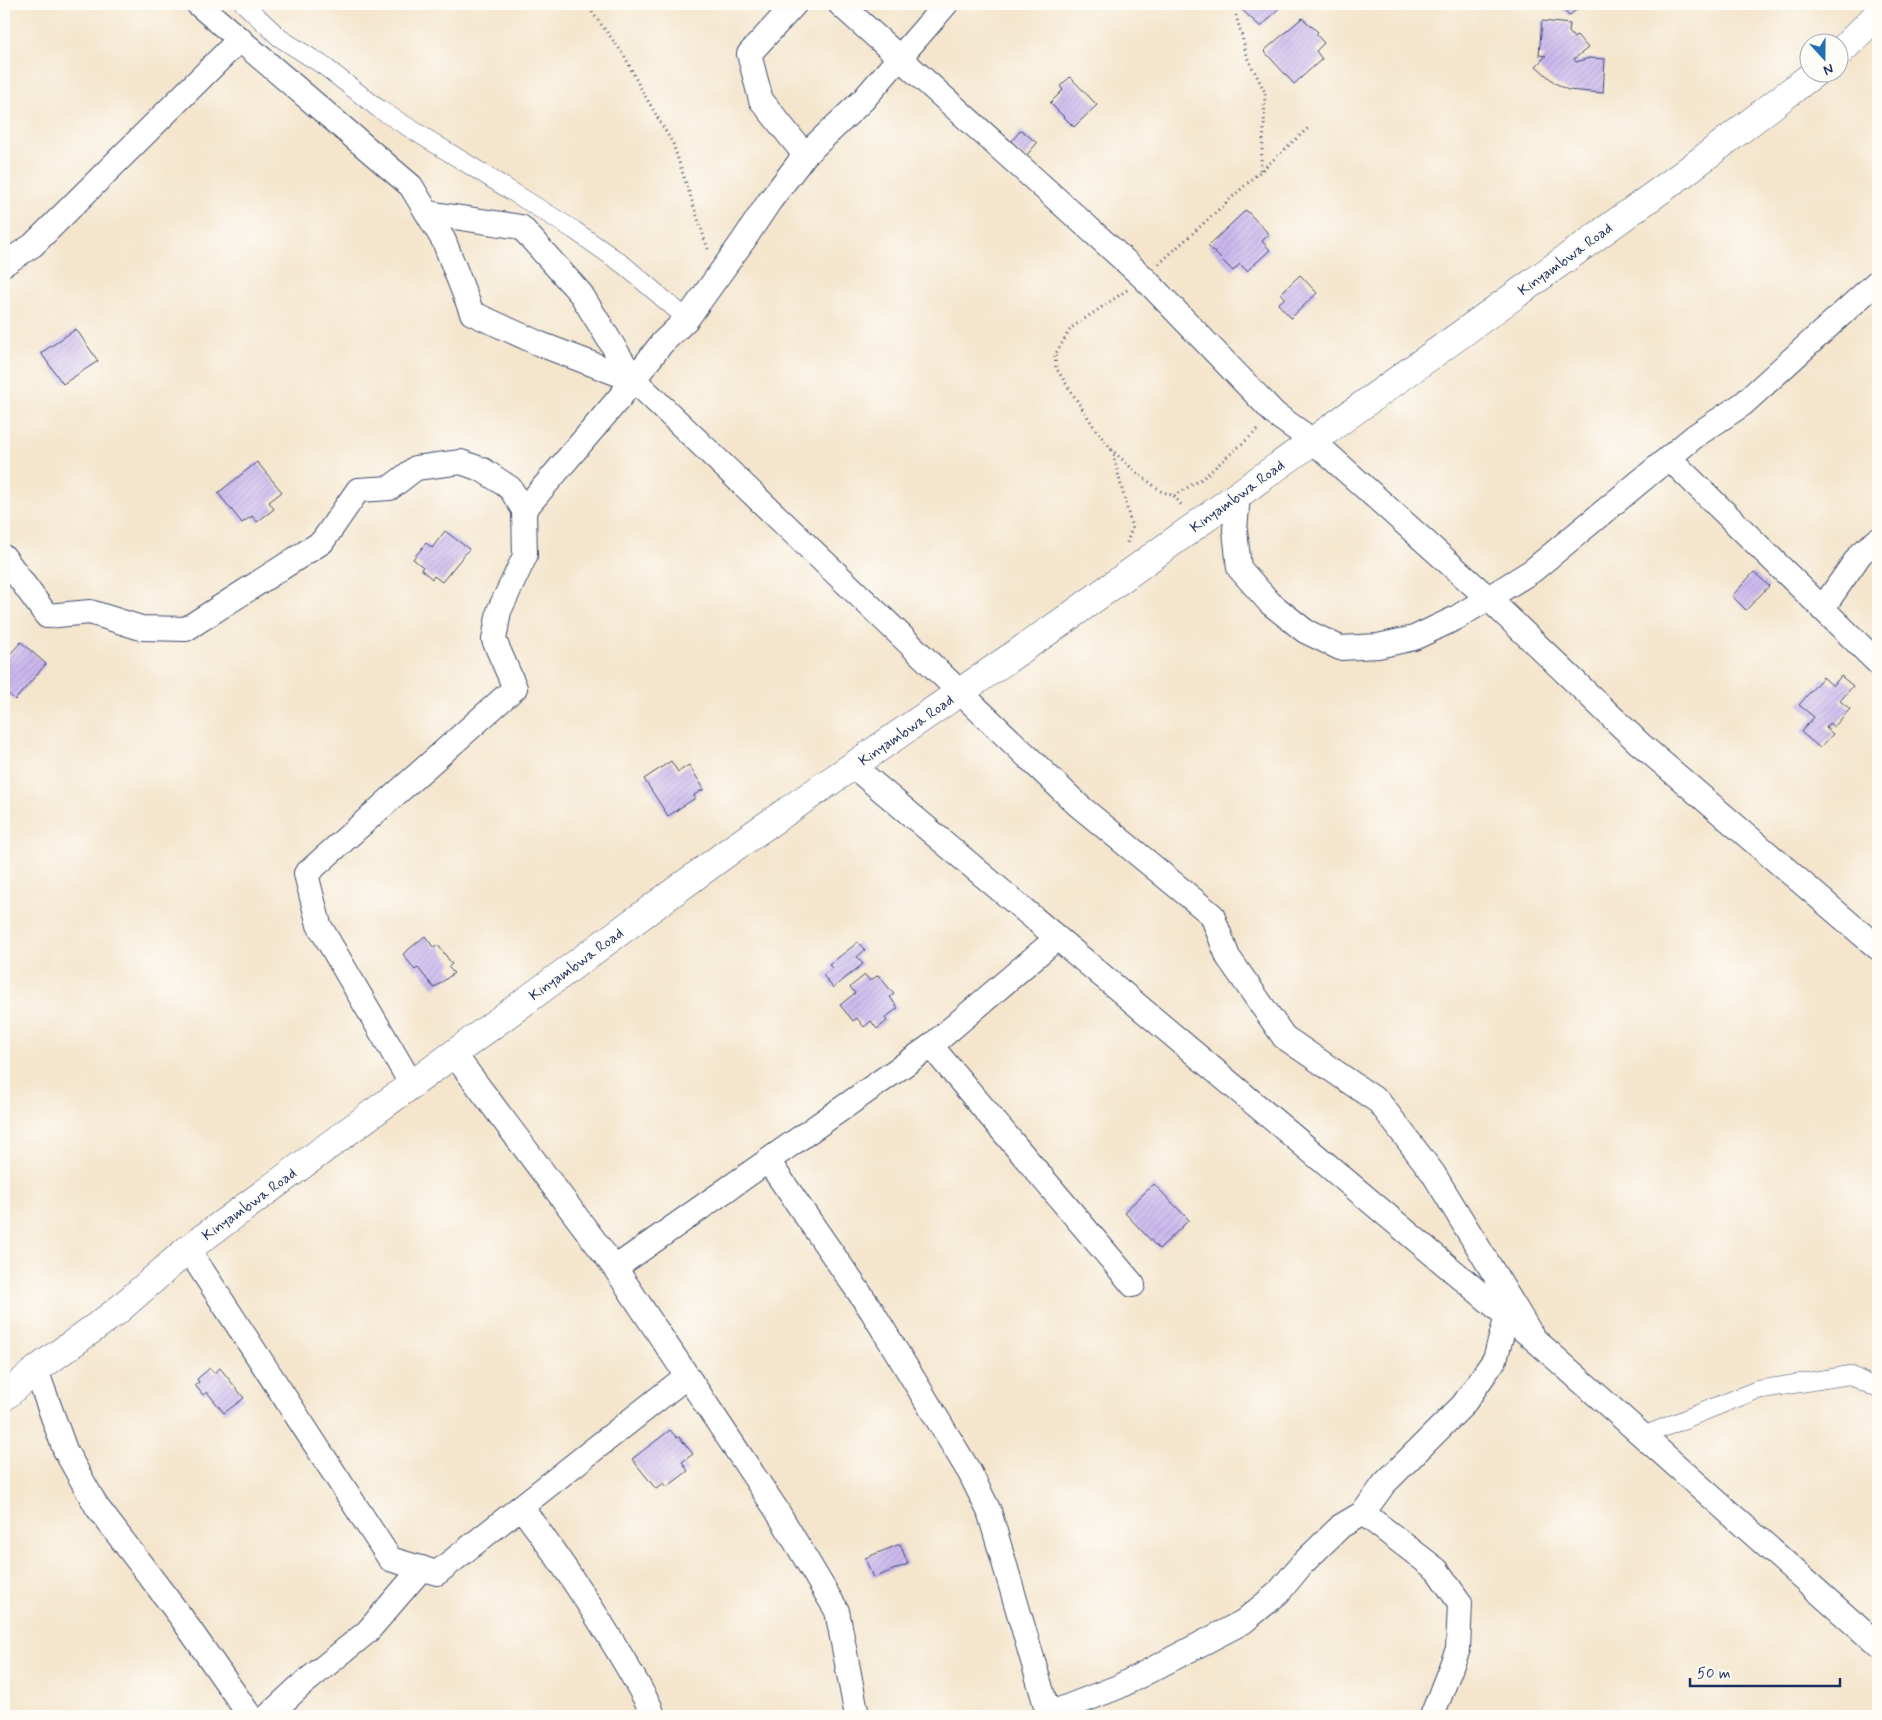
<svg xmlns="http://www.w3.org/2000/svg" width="1882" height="1720" font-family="Mynerve,sans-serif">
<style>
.building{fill:url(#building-hatch)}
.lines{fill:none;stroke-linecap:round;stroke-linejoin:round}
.pedestrian-casing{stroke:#3c4a6e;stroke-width:19}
.minor-casing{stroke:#3c4a6e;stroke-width:26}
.tertiary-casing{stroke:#3c4a6e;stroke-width:29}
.path{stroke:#3c4a6e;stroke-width:3;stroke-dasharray:1 4;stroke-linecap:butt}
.pedestrian{stroke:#fff;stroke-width:18}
.minor{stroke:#fff;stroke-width:24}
.tertiary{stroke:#fff;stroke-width:28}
.labels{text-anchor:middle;stroke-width:4.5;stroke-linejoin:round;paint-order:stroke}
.street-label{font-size:15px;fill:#1b2f5e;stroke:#fdfcf7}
</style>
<defs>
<pattern id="building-hatch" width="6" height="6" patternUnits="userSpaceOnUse" patternTransform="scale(1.25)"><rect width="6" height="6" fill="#cbb8ed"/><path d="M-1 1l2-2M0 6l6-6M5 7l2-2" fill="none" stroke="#ae9ece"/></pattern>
</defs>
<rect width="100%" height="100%" fill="#fdfcf7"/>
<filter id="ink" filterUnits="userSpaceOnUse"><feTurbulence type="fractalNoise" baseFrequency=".02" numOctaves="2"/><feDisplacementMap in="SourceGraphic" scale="10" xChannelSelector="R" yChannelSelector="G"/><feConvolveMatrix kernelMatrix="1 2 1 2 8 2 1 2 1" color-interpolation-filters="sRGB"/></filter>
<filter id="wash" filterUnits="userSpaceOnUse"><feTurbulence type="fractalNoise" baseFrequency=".0096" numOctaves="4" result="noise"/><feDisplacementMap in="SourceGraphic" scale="20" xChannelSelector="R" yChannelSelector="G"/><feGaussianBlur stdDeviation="1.12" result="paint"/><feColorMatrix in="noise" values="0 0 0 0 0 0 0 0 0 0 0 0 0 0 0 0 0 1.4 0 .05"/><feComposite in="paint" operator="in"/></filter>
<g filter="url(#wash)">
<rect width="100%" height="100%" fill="#f4e5cc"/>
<g id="blocks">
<g class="building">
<polygon points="1248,4 1283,4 1261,27 1242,10"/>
<polygon points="1558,4 1583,4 1569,16"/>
<polygon points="1302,18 1318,32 1316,34 1324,43 1316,51 1322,59 1294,84 1264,51"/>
<polygon points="1542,21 1570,24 1569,32 1574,38 1577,35 1588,48 1574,59 1576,62 1589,58 1605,59 1603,93 1568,90 1555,83 1536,66 1546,56 1539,55"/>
<polygon points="1070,77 1097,105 1074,127 1050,103 1063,90 1060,86"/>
<polygon points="1021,130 1037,143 1025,157 1009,144"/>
<polygon points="1246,210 1269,234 1262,241 1270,250 1247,271 1240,264 1233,271 1208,246"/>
<polygon points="1300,275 1317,293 1291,318 1278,304 1285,298 1281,293"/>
<polygon points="76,329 98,361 63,384 41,353"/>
<polygon points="257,462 282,492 269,502 274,509 257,522 252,516 242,523 218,493"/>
<polygon points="445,531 469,549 442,582 434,576 432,579 421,569 423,567 413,559 426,543 432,548"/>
<polygon points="1754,572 1769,586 1746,610 1732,596"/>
<polygon points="21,642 46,664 15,700 4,690 4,661"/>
<polygon points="1841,676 1853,686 1840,701 1850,709 1834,727 1829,723 1826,728 1833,734 1820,748 1801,732 1814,717 1799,705 1823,677 1833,686"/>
<polygon points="671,761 678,772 689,765 704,789 694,795 695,798 668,816 644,779"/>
<polygon points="425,936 434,948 438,945 452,964 448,967 454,973 434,988 418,968 415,970 403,954"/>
<polygon points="858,942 865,950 857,957 863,964 833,988 823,975 832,968 829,965"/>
<polygon points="865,975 870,981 878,975 894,994 890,997 898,1008 885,1018 887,1021 877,1029 871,1021 864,1027 857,1018 853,1021 840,1005 855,993 850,987"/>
<polygon points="1154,1184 1189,1220 1159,1249 1124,1212"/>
<polygon points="210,1368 214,1373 220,1368 244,1398 224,1413 207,1392 203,1395 195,1385 199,1382 197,1379"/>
<polygon points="670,1430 677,1438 679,1437 693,1454 682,1462 688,1471 667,1487 664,1483 656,1489 632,1459"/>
<polygon points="900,1544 908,1564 873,1578 865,1558"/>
</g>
</g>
</g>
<g filter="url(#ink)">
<use href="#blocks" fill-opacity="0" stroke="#3c4a6e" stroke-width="1"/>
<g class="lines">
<defs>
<g id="pedestrian">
<polyline points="244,4 280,38 324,66 379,109 574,230 625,266 687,319"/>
<polyline points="1643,1436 1757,1390 1850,1375 1878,1389"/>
</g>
<g id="minor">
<polyline points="198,4 411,186 444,241 472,313 540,344 634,380 1078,805 1212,915 1228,957 1284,1037 1379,1102 1433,1173 1534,1339"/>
<polyline points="795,4 749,54 761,100 805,155"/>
<polyline points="840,4 1144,278 1275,414 1313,441 1488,598 1639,743 1878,948"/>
<polyline points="428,213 521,227 581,294 634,380"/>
<polyline points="4,264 33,245 240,39"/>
<polyline points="1669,458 1878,663"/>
<polyline points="1238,496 1235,530 1239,568 1270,603 1305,631 1340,648 1378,646 1414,638 1456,618 1532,571 1695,436 1743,404 1878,281"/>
<polyline points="4,557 47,616 90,612 141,628 186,629 322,542 358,490 390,488 416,468 461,462 483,470 510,488 524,510"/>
<polyline points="1822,609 1861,553 1878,540"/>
<polyline points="853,766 1534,1339 1878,1645"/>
<polyline points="1057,938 931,1046 1133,1285"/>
<polyline points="454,1054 615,1268"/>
<polyline points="412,1085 319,925 306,874 515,688 494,640 499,611 525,556 524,510 621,396 662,343 687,319 743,241 769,202 805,155 863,100 946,4"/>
<polyline points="768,1161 872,1311 970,1473 989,1511 1049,1716"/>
<polyline points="188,1249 390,1559 437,1573 687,1376"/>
<polyline points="36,1370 65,1450 97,1507 181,1617 250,1716"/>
<path d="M521,1507c48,64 91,130 129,200l3,9"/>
<polyline points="1363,1513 1437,1570 1460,1603 1458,1649 1432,1716"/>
<polyline points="1049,1714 1118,1687 1243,1622 1278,1593 1302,1564 1341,1526 1363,1513 1384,1484 1463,1405 1495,1359 1507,1316"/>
<polyline points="268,1716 298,1688 367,1632 422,1568"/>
<polyline points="857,1716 837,1611 776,1509 615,1268 931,1046"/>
</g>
<g id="tertiary">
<polyline points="1840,52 1878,14"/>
<polyline points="4,1397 36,1370 116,1312 188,1249 735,847 1066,619 1683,174 1816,72"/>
</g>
</defs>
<use href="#pedestrian" class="pedestrian-casing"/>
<use href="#minor" class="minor-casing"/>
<use href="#tertiary" class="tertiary-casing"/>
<g class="path">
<polyline points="586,4 624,55 640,87 673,144 709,252"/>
<polyline points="1236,15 1248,59 1265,92 1264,131 1260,172"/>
<polyline points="1159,264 1308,128"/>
<polyline points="1127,290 1071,328 1055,355 1056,368 1096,430 1112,450 1137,473 1161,491 1174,496 1203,478 1260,428"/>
<polyline points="1112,450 1132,528 1126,546"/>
<polyline points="1174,496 1183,507"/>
</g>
<use href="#pedestrian" class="pedestrian"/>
<use href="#minor" class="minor"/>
<use href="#tertiary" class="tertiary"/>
</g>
</g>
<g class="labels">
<g class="street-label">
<text transform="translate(1565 259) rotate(-36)" y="5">Kinyambwa Road</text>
<text transform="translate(1237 496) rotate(-36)" y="5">Kinyambwa Road</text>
<text transform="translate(906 730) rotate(-35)" y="5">Kinyambwa Road</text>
<text transform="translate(576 964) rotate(-36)" y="5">Kinyambwa Road</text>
<text transform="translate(249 1204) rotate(-36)" y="5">Kinyambwa Road</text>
</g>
</g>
<rect width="1882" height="1720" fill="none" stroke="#fdfcf7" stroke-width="20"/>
<g transform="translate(1824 58) rotate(159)"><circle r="24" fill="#fdfcf7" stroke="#a3aaba"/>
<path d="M0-4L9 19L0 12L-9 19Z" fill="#1f6fb2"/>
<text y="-8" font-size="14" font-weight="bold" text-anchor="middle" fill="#1b2f5e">N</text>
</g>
<path d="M1690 1678v8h150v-8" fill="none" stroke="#1b2f5e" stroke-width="2.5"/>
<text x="1697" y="1678" font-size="15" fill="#1b2f5e" stroke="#fdfcf7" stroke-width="4" paint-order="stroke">50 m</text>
</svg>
